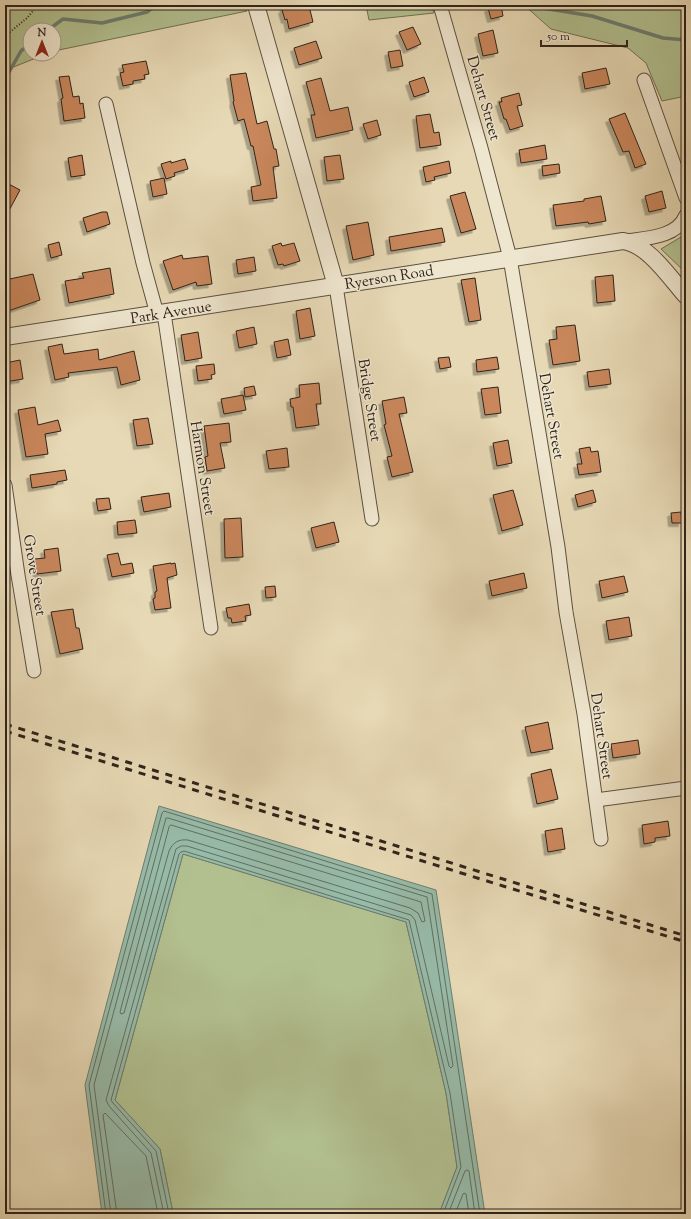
<svg xmlns="http://www.w3.org/2000/svg" width="691" height="1219" font-family="'Sorts Mill Goudy',serif">
<style>
.green{fill:#b2c090;stroke:#707255}
.water{fill:#97bba9;stroke:#6d7e70}
.lines{fill:none;stroke-linecap:round;stroke-linejoin:round}
.shore{stroke:#626f62;stroke-width:1}
.stream{stroke:#6d7e70;stroke-width:3.5}
.building{fill:#ca875c;stroke:#2e231a;filter:url(#shadow)}
.minor-casing{stroke:#5c5041;stroke-width:15}
.tertiary-casing{stroke:#5c5041;stroke-width:18}
.path{stroke:#2e231a;stroke-width:2;stroke-dasharray:1 2;stroke-linecap:butt}
.minor{stroke:#efe6cf;stroke-width:13}
.tertiary{stroke:#efe6cf;stroke-width:16}
.rail{stroke:#2e231a;stroke-width:3;stroke-dasharray:7 7;stroke-linecap:butt}
.labels{text-anchor:middle;stroke-width:3;stroke-linejoin:round;paint-order:stroke}
.street-label{font-size:15px;fill:#2e231a;stroke:#efe6cf}
</style>
<defs>
<filter id="shadow"><feDropShadow dx="-3.5" dy="3.5" stdDeviation="0" flood-color="#0004"/></filter>
</defs>
<rect width="100%" height="100%" fill="#e7d9b5"/>
<filter id="stains"><feTurbulence type="fractalNoise" baseFrequency=".005" numOctaves="4"/><feColorMatrix values="0 0 0 0 .2 0 0 0 0 .09 0 0 0 0 .02 0 0 0 .5 -.17"/></filter>
<radialGradient id="worn" r=".72"><stop offset=".6" stop-color="#630" stop-opacity="0"/><stop offset="1" stop-color="#630" stop-opacity=".3"/></radialGradient>
<g class="green">
<polygon points="5,5 245,5 247,11 54,51 54,30 30,30 30,54 46,54 11,68 5,79"/>
<polygon points="366,5 431,5 434,13 369,20"/>
<polygon points="524,5 686,5 686,96 662,101 646,63 628,48 551,29"/>
<polygon points="686,234 686,273 661,249"/>
<polygon points="183,854 406,922 446,1093 457,1167 439,1214 177,1214 173,1213 160,1149 115,1100"/>
</g>
<polygon class="water" points="159,806 436,890 485,1214 439,1214 457,1167 446,1093 406,922 183,854 115,1100 160,1149 173,1213 177,1214 102,1214 85,1085"/>
<g class="lines">
<g class="shore">
<path d="M171,825l250,77 4,19 -3,1 -4,-9 -8,-5 -222,-68c-9,-1 -15,2 -19,11l-45,162 -3,1 -1,-2 49,-185z"/>
<polyline points="106,1214 89,1085 162,813 164,811 432,894 480,1214"/>
<polyline points="111,1214 94,1085 166,818 168,818 427,897 453,1066 451,1068 449,1066 415,920 411,915 187,846 181,846 176,849 106,1100 109,1106 151,1153 164,1214"/>
<polyline points="117,1214 103,1115 105,1113 146,1156 158,1214"/>
<polyline points="169,1214 156,1151 113,1103 111,1100 179,854 181,852 184,851 409,920 450,1093 461,1167 443,1214"/>
<polyline points="448,1214 465,1171 467,1170 469,1171 475,1214"/>
<polyline points="455,1214 463,1194 464,1193 466,1194 469,1214"/>
</g>
<g class="stream">
<polyline points="524,5 592,16 663,38 686,40"/>
<polyline points="48,30 63,19 102,23 147,12 156,5"/>
<polyline points="5,79 21,51 30,44"/>
</g>
</g>
<g class="building">
<polygon points="283,5 301,5 302,8 309,6 313,22 289,29 287,19 285,20 282,10 284,9"/>
<polygon points="501,5 503,16 491,19 488,8"/>
<polygon points="413,27 421,44 407,50 399,32"/>
<polygon points="493,30 498,53 483,56 478,34"/>
<polygon points="316,41 322,58 299,65 294,48"/>
<polygon points="400,50 403,66 391,68 388,52"/>
<polygon points="146,61 149,74 144,75 145,79 133,81 133,84 123,86 120,73 124,72 122,65"/>
<polygon points="606,68 610,84 585,89 582,73"/>
<polygon points="246,73 257,124 267,121 274,149 276,149 279,166 273,167 277,198 253,201 251,187 261,185 253,146 251,146 244,119 238,121 233,102 234,101 230,75"/>
<polygon points="69,76 73,97 79,96 80,104 83,103 85,118 64,121 61,99 63,98 59,77"/>
<polygon points="424,77 429,92 414,97 409,82"/>
<polygon points="321,78 330,111 348,107 353,130 316,138 311,115 315,115 306,82"/>
<polygon points="519,93 522,105 517,106 523,126 510,130 506,119 504,119 499,102 502,102 501,98"/>
<polygon points="625,113 646,164 635,168 629,151 623,152 609,119"/>
<polygon points="430,114 434,133 439,132 441,145 420,148 416,116"/>
<polygon points="377,120 381,135 368,139 363,124"/>
<polygon points="545,145 547,159 521,163 519,150"/>
<polygon points="82,155 85,175 71,177 68,158"/>
<polygon points="340,155 344,179 327,181 324,157"/>
<polygon points="185,159 188,169 174,173 175,176 166,179 161,164 171,161 171,163"/>
<polygon points="449,161 451,173 434,177 435,180 426,182 423,167"/>
<polygon points="559,164 560,173 543,176 542,166"/>
<polygon points="164,178 167,194 153,197 150,181"/>
<polygon points="5,182 20,190 5,218"/>
<polygon points="662,191 666,208 649,212 645,196"/>
<polygon points="465,192 476,229 461,233 450,196"/>
<polygon points="601,196 606,221 589,224 588,222 556,226 553,205 584,201 584,199"/>
<polygon points="102,212 107,212 110,224 87,232 83,218"/>
<polygon points="368,222 374,255 353,260 346,226"/>
<polygon points="442,228 445,242 391,251 389,237"/>
<polygon points="59,242 62,255 51,258 48,245"/>
<polygon points="281,243 282,246 294,243 300,261 284,266 283,264 278,265 272,246"/>
<polygon points="182,255 183,259 208,256 212,284 197,286 196,282 173,290 163,261"/>
<polygon points="254,257 256,271 238,274 236,260"/>
<polygon points="110,268 114,294 69,303 65,281 84,278 82,273"/>
<polygon points="33,274 40,300 5,312 5,280"/>
<polygon points="613,275 615,301 597,303 595,277"/>
<polygon points="475,278 481,320 469,322 461,280"/>
<polygon points="310,308 315,336 300,339 296,311"/>
<polygon points="575,325 580,361 553,365 549,340 557,339 556,327"/>
<polygon points="254,327 257,344 239,348 236,331"/>
<polygon points="198,332 202,358 185,361 181,335"/>
<polygon points="288,339 291,355 277,358 274,342"/>
<polygon points="62,344 64,354 98,349 99,360 134,351 140,380 121,385 117,367 68,373 69,377 55,380 48,347"/>
<polygon points="449,357 451,367 440,369 438,358"/>
<polygon points="497,357 499,369 477,372 476,360"/>
<polygon points="20,360 23,379 5,382 5,363"/>
<polygon points="214,364 215,374 211,375 212,379 198,381 196,366"/>
<polygon points="609,369 611,384 589,387 587,372"/>
<polygon points="319,383 321,404 316,404 319,425 296,428 293,407 291,407 290,399 300,397 299,385"/>
<polygon points="254,386 256,395 245,397 244,388"/>
<polygon points="498,387 501,413 485,415 481,389"/>
<polygon points="243,395 246,410 224,414 221,399"/>
<polygon points="404,397 407,413 399,414 413,472 392,477 387,457 392,456 384,425 386,424 382,401"/>
<polygon points="35,407 38,425 58,420 61,431 45,434 48,454 26,457 18,410"/>
<polygon points="148,418 153,444 137,446 133,420"/>
<polygon points="229,423 231,442 220,443 225,468 207,471 205,457 208,456 204,426"/>
<polygon points="508,440 512,463 497,466 493,443"/>
<polygon points="590,447 591,452 598,451 601,472 579,475 577,464 582,464 579,449"/>
<polygon points="287,448 289,467 269,469 266,451"/>
<polygon points="65,470 67,480 57,482 57,484 32,488 30,475"/>
<polygon points="513,490 523,525 502,531 493,495"/>
<polygon points="593,490 596,502 578,507 575,495"/>
<polygon points="169,493 171,507 144,512 141,497"/>
<polygon points="109,498 111,509 98,511 96,499"/>
<polygon points="681,512 682,523 672,523 671,513"/>
<polygon points="241,518 243,557 225,558 224,519"/>
<polygon points="135,520 137,533 118,535 117,522"/>
<polygon points="334,522 339,542 316,548 311,528"/>
<polygon points="58,548 61,571 37,574 35,559 45,558 44,550"/>
<polygon points="118,553 121,565 132,563 134,573 112,577 107,555"/>
<polygon points="171,563 171,564 175,563 177,575 167,578 171,608 155,610 153,599 155,598 155,592 157,591 153,566"/>
<polygon points="524,573 527,588 492,596 489,581"/>
<polygon points="624,576 628,592 602,598 599,581"/>
<polygon points="275,586 276,597 266,598 265,587"/>
<polygon points="249,604 251,615 245,616 246,621 232,623 231,618 228,618 226,608"/>
<polygon points="73,609 76,628 79,628 83,649 60,654 51,612"/>
<polygon points="629,617 632,636 609,640 606,621"/>
<polygon points="548,722 553,749 531,753 525,727"/>
<polygon points="638,740 640,754 613,758 611,744"/>
<polygon points="551,769 558,799 537,804 531,774"/>
<polygon points="668,821 670,836 655,838 655,842 644,844 642,825"/>
<polygon points="562,828 565,849 548,852 545,831"/>
</g>
<g class="lines">
<defs>
<g id="minor">
<polyline points="440,5 481,148 510,258 558,547 566,612 584,714 601,839"/>
<polyline points="644,80 686,198"/>
<polyline points="106,104 143,263 157,314"/>
<path d="M625,241c21,-3 52,-3 61,-26"/>
<polyline points="336,286 372,519"/>
<polyline points="164,313 211,628"/>
<polyline points="5,485 18,575 34,671"/>
<polyline points="596,800 686,788"/>
</g>
<g id="tertiary">
<polyline points="256,5 336,286"/>
<path d="M5,337l618,-96c25,3 47,37 63,55"/>
</g>
</defs>
<use href="#minor" class="minor-casing"/>
<use href="#tertiary" class="tertiary-casing"/>
<polyline class="path" points="5,36 27,18 38,5"/>
<use href="#minor" class="minor"/>
<use href="#tertiary" class="tertiary"/>
<g class="rail">
<polyline points="5,724 686,936"/>
<polyline points="5,731 503,886 686,942"/>
</g>
</g>
<g class="labels">
<g class="street-label">
<text transform="translate(484 98) rotate(74)" y="5">Dehart Street</text>
<text transform="translate(389 277) rotate(-9)" y="5">Ryerson Road</text>
<text transform="translate(171 312) rotate(-9)" y="5">Park Avenue</text>
<text transform="translate(370 400) rotate(81)" y="5">Bridge Street</text>
<text transform="translate(552 416) rotate(80)" y="5">Dehart Street</text>
<text transform="translate(203 468) rotate(81)" y="5">Harmon Street</text>
<text transform="translate(35 575) rotate(81)" y="5">Grove Street</text>
<text transform="translate(602 736) rotate(82)" y="5">Dehart Street</text>
</g>
</g>
<rect width="691" height="1219" fill="none" stroke="#e7d9b5" stroke-width="20"/>
<rect x="6" y="6" width="679" height="1207" fill="none" stroke="#2e231a" stroke-width="2"/>
<rect x="10" y="10" width="671" height="1199" fill="none" stroke="#2e231a"/>
<g transform="translate(42 42)"><circle r="19" fill="#efe6cf" stroke="#a29887"/>
<path d="M0-3L7 15L0 10L-7 15Z" fill="#8f2418"/>
<text y="-6" font-size="11" font-weight="bold" text-anchor="middle" fill="#2e231a">N</text>
</g>
<path d="M541 40v6h86v-6" fill="none" stroke="#2e231a" stroke-width="2"/>
<text x="547" y="40" font-size="12" fill="#2e231a" stroke="#efe6cf" stroke-width="3" paint-order="stroke">50 m</text>
<rect width="100%" height="100%" filter="url(#stains)"/>
<rect width="100%" height="100%" fill="url(#worn)"/>
</svg>
